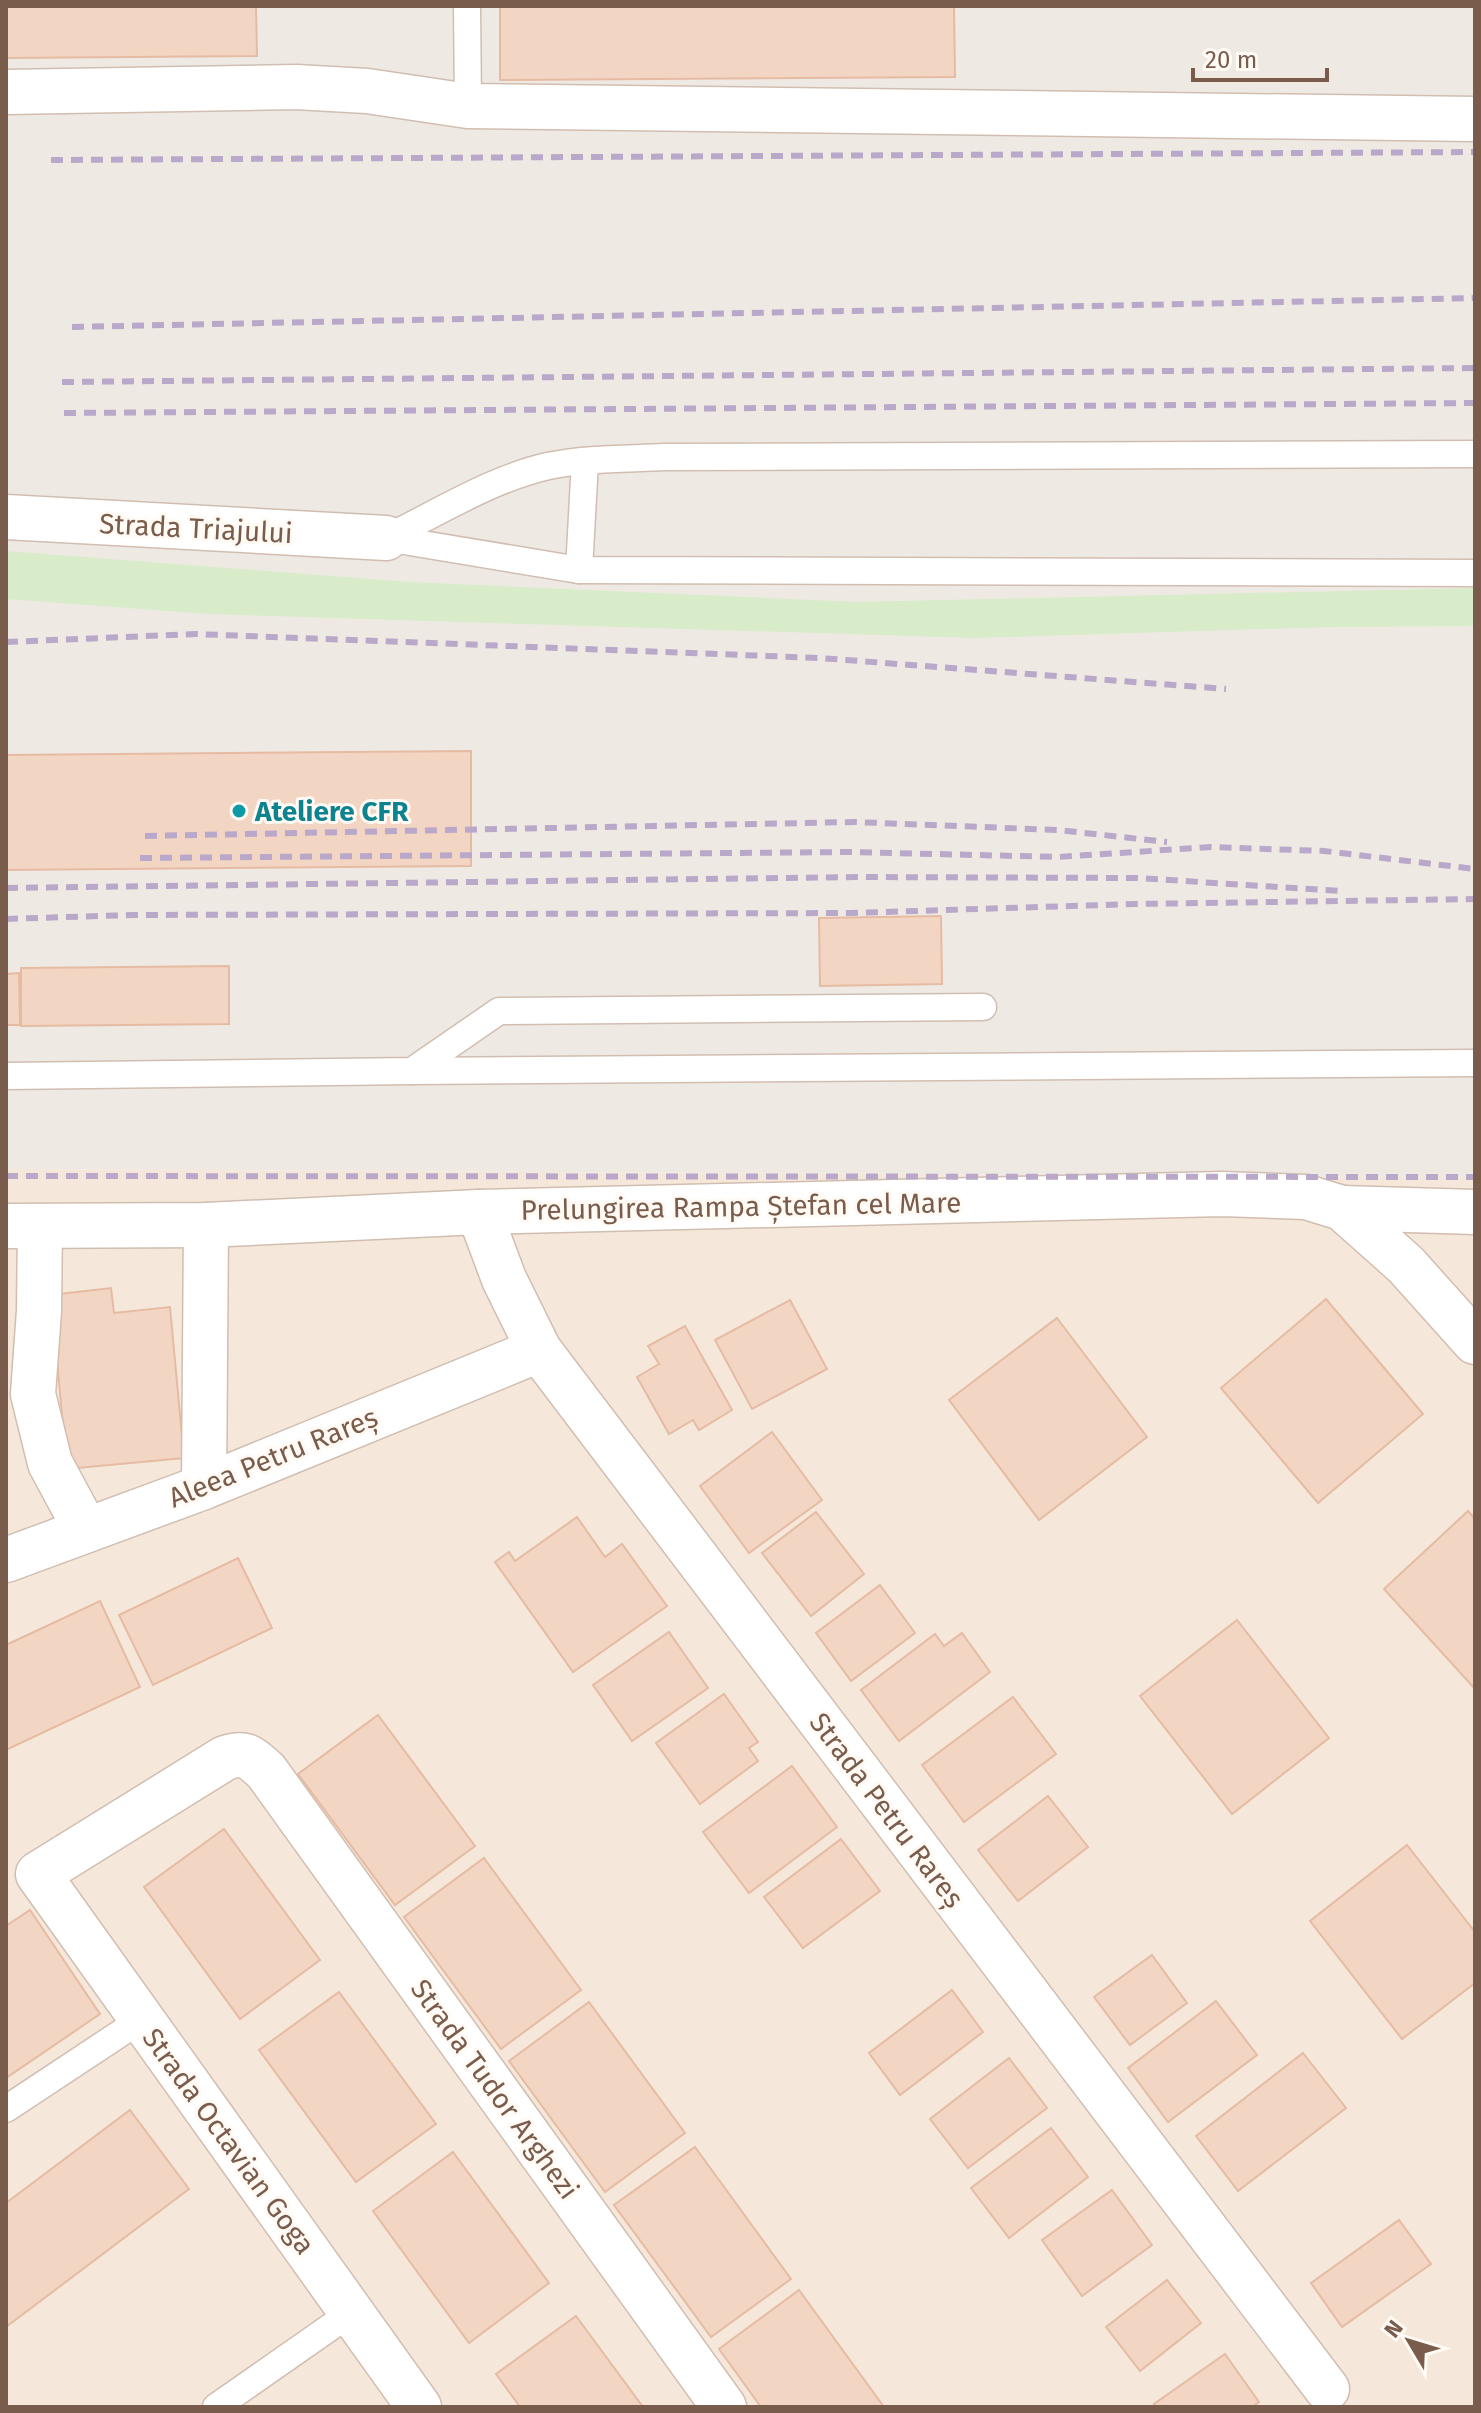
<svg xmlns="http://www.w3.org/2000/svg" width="1481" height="2413" font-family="'Fira Sans',sans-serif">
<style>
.residential{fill:#f5e8da}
.industrial{fill:#efe9e4}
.green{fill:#d8ecc9}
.building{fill:#f3d5c3;stroke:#e6bba3;stroke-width:2}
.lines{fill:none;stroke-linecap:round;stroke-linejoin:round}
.service-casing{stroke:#d1beb0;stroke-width:29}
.minor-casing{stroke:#d1beb0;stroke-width:47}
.tertiary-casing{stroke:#d1beb0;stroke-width:47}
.service{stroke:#fff;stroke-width:26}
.minor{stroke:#fff;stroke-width:44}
.tertiary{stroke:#fff;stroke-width:44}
.rail{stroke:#b9a8c9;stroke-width:6;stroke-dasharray:12 8;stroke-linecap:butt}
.culture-dot{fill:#0f9aa8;stroke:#fffaf3;stroke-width:3}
.labels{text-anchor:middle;stroke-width:6;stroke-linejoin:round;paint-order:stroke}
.street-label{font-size:28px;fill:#7a5c4d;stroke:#fffaf3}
.culture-label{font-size:28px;font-weight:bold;fill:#0d838f;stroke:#fffaf3;text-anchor:start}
</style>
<rect width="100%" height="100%" fill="#fdf6ec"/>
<polygon class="residential" points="6,1169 1475,1177 1475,2407 6,2407"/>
<polygon class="industrial" points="6,6 1475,6 1475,1177 6,1169"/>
<polygon class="green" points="6,551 409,582 858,602 1475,588 1475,626 1332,627 974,638 209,614 6,599"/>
<g class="building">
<polygon points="6,6 256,6 257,56 6,58"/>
<polygon points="500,6 954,6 955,77 500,80"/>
<polygon points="471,751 471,866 6,870 6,755"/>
<polygon points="941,916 942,984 820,986 819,918"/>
<polygon points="229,966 229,1024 21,1026 21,968"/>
<polygon points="19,973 20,1025 6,1025 6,974"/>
<polygon points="111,1288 114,1313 170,1307 184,1458 67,1469 51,1295"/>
<polygon points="1326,1299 1423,1414 1318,1503 1221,1388"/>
<polygon points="790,1300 827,1369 752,1409 715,1340"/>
<polygon points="1057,1318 1147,1437 1039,1520 949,1400"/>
<polygon points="685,1326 732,1410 699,1430 693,1420 669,1434 637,1377 659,1364 648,1346"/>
<polygon points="772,1432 822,1500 749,1553 700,1486"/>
<polygon points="1468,1511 1475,1519 1475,1689 1384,1589"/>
<polygon points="816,1512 864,1574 811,1616 762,1553"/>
<polygon points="577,1517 605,1557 622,1544 667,1606 573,1672 495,1562 509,1552 515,1561"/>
<polygon points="238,1558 272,1628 153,1685 119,1615"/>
<polygon points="880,1585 915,1633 851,1681 816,1633"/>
<polygon points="100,1601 140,1687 6,1750 6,1645"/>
<polygon points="1237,1620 1329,1738 1232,1814 1140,1696"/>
<polygon points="669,1632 708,1688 632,1741 593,1685"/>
<polygon points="962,1633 990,1672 899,1741 861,1690 935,1634 944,1646"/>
<polygon points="724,1694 758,1742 749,1748 758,1761 700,1804 656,1743"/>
<polygon points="1013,1697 1056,1754 964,1822 922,1765"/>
<polygon points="378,1715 475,1846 395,1905 298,1774"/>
<polygon points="792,1766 837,1827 749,1893 703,1832"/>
<polygon points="1048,1796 1088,1847 1018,1901 978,1850"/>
<polygon points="224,1829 320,1960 240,2019 144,1887"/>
<polygon points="841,1839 880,1891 803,1948 764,1897"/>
<polygon points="1407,1845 1475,1932 1475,1983 1402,2039 1310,1921"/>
<polygon points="484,1858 581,1990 501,2049 404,1917"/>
<polygon points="30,1910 100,2014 6,2078 6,1926"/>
<polygon points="1152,1955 1187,2003 1130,2045 1094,1997"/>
<polygon points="952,1990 983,2032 900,2095 869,2053"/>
<polygon points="339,1992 436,2124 356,2182 259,2050"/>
<polygon points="1216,2001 1257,2055 1168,2122 1128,2068"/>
<polygon points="589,2002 685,2133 605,2192 509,2061"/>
<polygon points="1303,2053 1346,2108 1238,2191 1196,2136"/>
<polygon points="1009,2058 1047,2108 968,2168 930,2119"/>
<polygon points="130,2110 189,2189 6,2327 6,2203"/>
<polygon points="1051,2128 1088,2177 1009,2238 971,2188"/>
<polygon points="695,2147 791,2279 711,2337 614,2205"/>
<polygon points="453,2152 549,2283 469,2343 373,2211"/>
<polygon points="1112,2190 1152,2245 1082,2296 1042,2240"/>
<polygon points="1399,2220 1431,2264 1342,2327 1311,2283"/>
<polygon points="1167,2280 1201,2323 1140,2371 1106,2327"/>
<polygon points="799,2290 884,2407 761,2407 719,2349"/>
<polygon points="576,2316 643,2407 520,2407 496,2374"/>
<polygon points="1225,2354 1259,2402 1252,2407 1156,2407 1154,2404"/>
</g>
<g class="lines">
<defs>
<g id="service">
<polyline points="467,6 468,106"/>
<polyline points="585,461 579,570 1475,573"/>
<path d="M386,538c52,-25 105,-59 162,-72 38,-8 79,-7 117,-9l810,-3"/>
<polyline points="386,538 579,570"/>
<polyline points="412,1071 1475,1063"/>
<polyline points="6,1076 412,1071 499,1011 983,1007"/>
<polyline points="6,2109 142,2019"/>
<polyline points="216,2407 352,2312"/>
</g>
<g id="minor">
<polyline points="6,92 296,87 367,91 468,106 1475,119"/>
<polyline points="6,517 386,538"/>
<polyline points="1342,1208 1475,1212"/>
<polyline points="479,1212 504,1279 539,1350 1327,2389"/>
<polyline points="40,1226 39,1311 33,1394 50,1463 86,1530"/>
<polyline points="204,1487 206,1225"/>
<polyline points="6,1560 204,1487 539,1350"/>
<path d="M419,2407l-381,-533 187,-116c21,-7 25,-1 41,13l458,636"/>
</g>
<polyline id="tertiary" points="6,1226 206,1225 479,1212 1222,1194 1306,1197 1342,1208 1406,1265 1475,1342"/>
</defs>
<use href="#service" class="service-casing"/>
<use href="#minor" class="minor-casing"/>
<use href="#tertiary" class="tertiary-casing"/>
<use href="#service" class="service"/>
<use href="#minor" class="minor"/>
<use href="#tertiary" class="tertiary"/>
<g class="rail">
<polyline points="51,160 1475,152"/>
<polyline points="72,327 1475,298"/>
<polyline points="62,382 1475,368"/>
<polyline points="64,413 1475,403"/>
<polyline points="6,642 196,634 820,658 1226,689"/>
<polyline points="145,836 855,822 1058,830 1167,842"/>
<polyline points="140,858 853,852 1058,857 1211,847 1324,851 1475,869"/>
<polyline points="6,888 856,877 1137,878 1341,891"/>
<polyline points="6,919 133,915 851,913 1136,904 1475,899"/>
<polyline points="6,1176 1475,1177"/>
</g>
</g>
<circle class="culture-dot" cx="239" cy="811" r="8"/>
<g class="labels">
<g class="street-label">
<text transform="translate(196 528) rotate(3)" y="10">Strada Triajului</text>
<text transform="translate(741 1206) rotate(-1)" y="10">Prelungirea Rampa Ștefan cel Mare</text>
<text transform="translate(273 1457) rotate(-22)" y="10">Aleea Petru Rareș</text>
<text transform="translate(887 1810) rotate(53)" y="10">Strada Petru Rareș</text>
<text transform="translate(495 2089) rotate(54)" y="10">Strada Tudor Arghezi</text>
<text transform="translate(229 2141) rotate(54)" y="10">Strada Octavian Goga</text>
</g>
<g class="culture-label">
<text x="255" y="821">Ateliere CFR</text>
</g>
</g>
<rect width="1481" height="2413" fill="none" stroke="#7a5c4d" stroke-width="16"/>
<g transform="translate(1409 2341) rotate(308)" stroke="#fffaf3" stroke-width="6" paint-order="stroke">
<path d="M0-6L14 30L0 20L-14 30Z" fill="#7a5c4d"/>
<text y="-12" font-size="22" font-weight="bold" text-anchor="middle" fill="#7a5c4d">N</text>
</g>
<path d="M1193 68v12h134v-12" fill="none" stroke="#7a5c4d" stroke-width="4"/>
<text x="1205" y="68" font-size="24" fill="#7a5c4d" stroke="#fffaf3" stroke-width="6" paint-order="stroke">20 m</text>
</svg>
